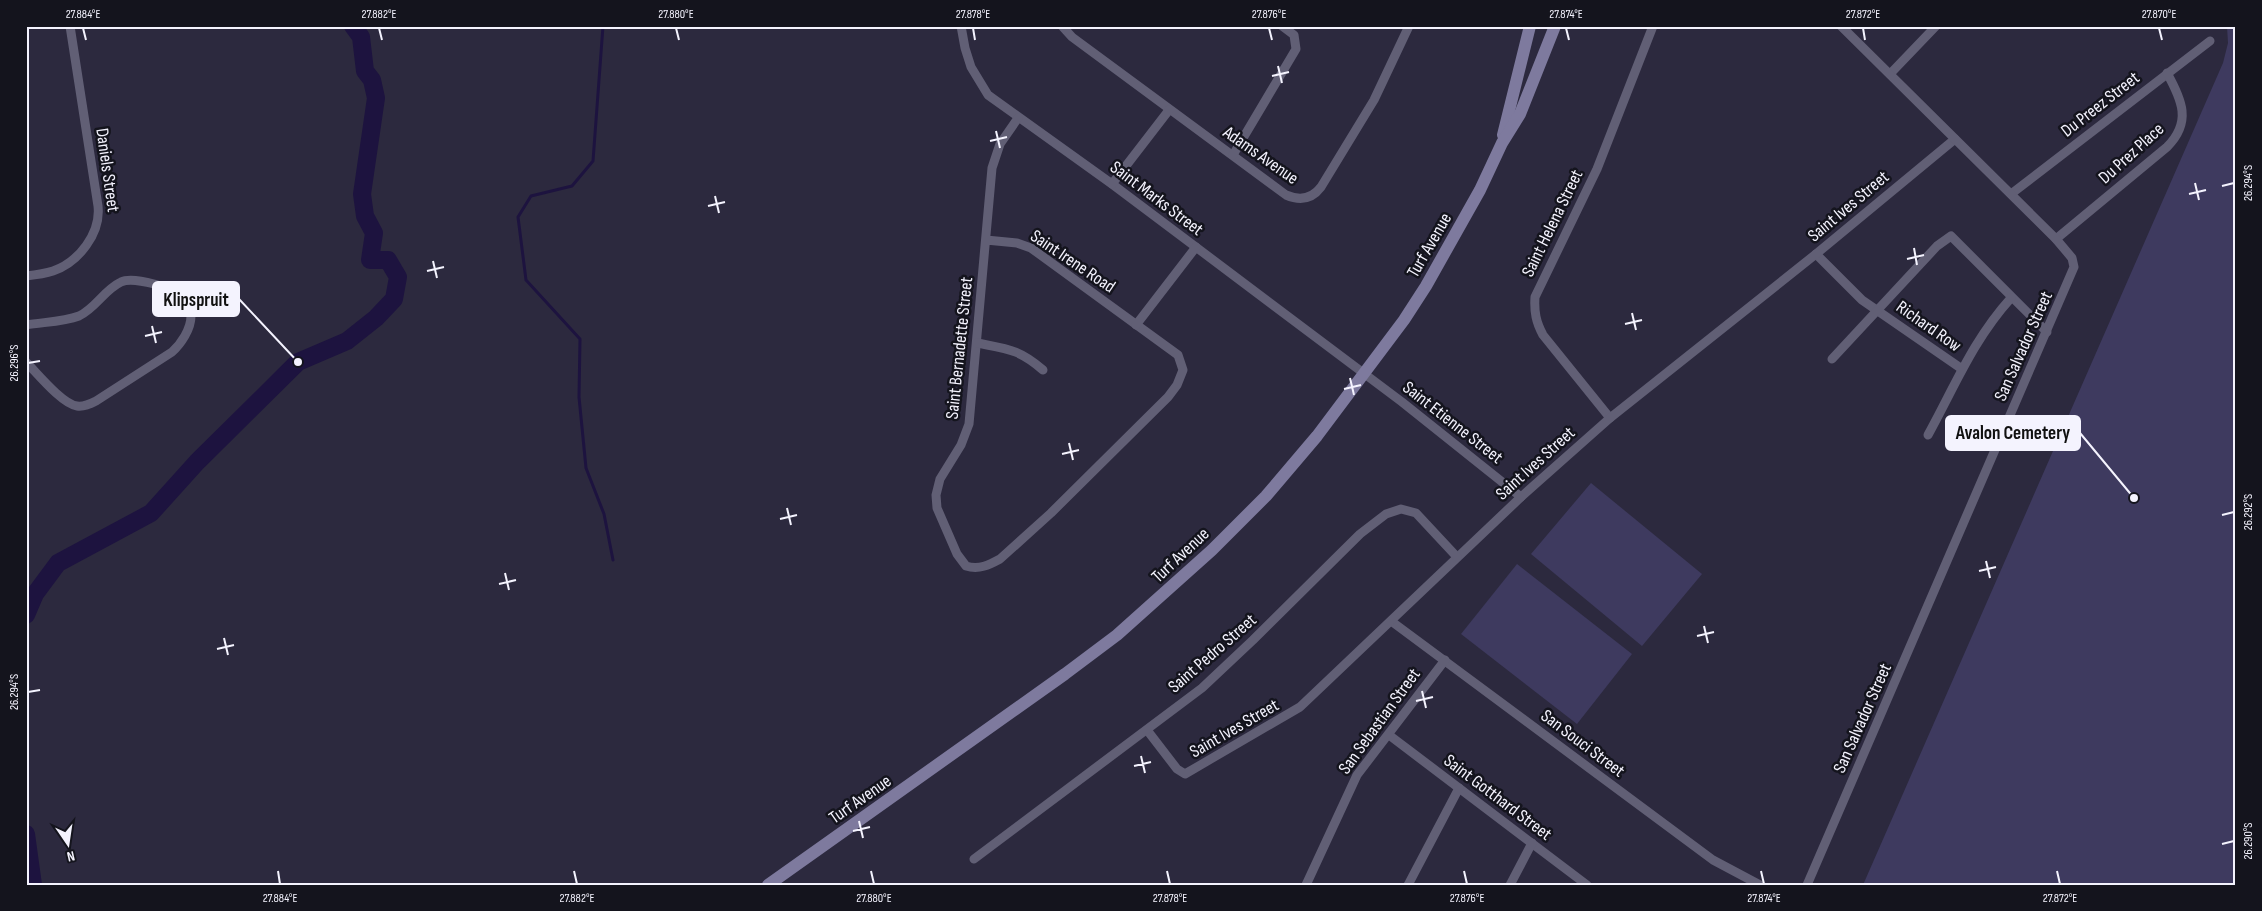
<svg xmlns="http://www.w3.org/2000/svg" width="2262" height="911" font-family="'Sofia Sans Condensed',sans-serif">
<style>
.green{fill:#3e3a5f}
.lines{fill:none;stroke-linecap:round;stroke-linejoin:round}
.stream{stroke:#1d133f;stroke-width:3}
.river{stroke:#1d133f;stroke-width:18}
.minor{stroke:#615f75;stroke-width:9}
.secondary{stroke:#7e7a9e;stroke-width:12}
.ticks{fill:none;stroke:#f4f3fe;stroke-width:2}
.labels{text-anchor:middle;stroke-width:5;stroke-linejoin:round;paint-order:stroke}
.street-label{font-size:18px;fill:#f4f3fe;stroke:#14141d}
.leader{fill:none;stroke:#f4f3fe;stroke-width:2}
.callout-dot{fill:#f4f3fe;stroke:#14141d;stroke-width:2}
.callout{fill:#f4f3fe;stroke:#f4f3fe;stroke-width:2}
.callout-label{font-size:19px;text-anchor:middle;font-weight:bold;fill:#111}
.neatline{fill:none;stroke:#f4f3fe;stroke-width:2}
.ticks-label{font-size:12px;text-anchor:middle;fill:#f4f3fe}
</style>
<rect width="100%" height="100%" fill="#2c293e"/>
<g class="green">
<polygon points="2227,26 2236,26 2236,885 1863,885 2223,63 2228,43"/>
<polygon points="1591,483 1702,574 1642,646 1531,554"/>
<polygon points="1517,564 1632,654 1577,724 1461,634"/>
</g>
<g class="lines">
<polyline class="stream" points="603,26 593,161 572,186 531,196 518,217 526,280 580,339 579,397 586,468 604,514 613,560"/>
<g class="river">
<polyline points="26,615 35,594 58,563 151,513 197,462 298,362 347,341 376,318 394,299 398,277 388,260 370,260 374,233 365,216 362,194 376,98 372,80 365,71 361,37 353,26"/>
<polyline points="26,834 33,885"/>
</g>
<g class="minor">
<polyline points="961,26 965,48 971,67 988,95 1112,184 1402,402 1521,497"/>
<path d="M1062,26l10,11 214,158c14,6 26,4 35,-8l53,-87 35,-74"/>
<polyline points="1890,74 1936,26"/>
<polyline points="1233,155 1296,49 1294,35 1282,26"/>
<polyline points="1112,184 1169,110"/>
<polyline points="2011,194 2210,41"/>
<path d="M2056,239l111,-92c25,-25 15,-47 0,-74"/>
<path d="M986,240l31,3 14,5 147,107 5,15 -6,15 -9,12 -117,116 -51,46c-11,6 -21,11 -34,7l-9,-12 -20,-46 -1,-13 4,-16 21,-34 8,-21 23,-256 8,-24 18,-26"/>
<polyline points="1816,254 1862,300 1962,369"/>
<path d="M26,276c9,-1 18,-2 27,-5 26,-9 48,-38 45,-65l-28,-180"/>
<path d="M26,325c17,-3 37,-3 53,-9 17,-8 25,-26 42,-34 12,-6 55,6 64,16 4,5 6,12 6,18 0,13 -10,28 -19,36l-76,49c-6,3 -12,6 -19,5 -15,-2 -40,-33 -51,-44"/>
<polyline points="1136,325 1196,247"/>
<path d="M977,343c30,6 42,6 66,27"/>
<polyline points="1832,359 1937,246 1951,236 2047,332"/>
<path d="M1610,418l-67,-83c-7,-13 -9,-23 -8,-38l62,-128 56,-143"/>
<path d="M1928,435c27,-49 45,-95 83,-137"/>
<polyline points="1391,621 1713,860 1760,885"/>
<polyline points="1147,730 1177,769 1185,774 1300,707 1521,497 1610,418 1816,254 1955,139"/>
<polyline points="1389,735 1587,885"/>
<polyline points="974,859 1202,688 1253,640 1360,534 1386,514 1401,509 1416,513 1457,557"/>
<polyline points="1306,885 1357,775 1445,660"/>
<polyline points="1408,885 1459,788"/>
<polyline points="1510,885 1532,843"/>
<polyline points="1807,885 2074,267 2072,258 2056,239 1841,26"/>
</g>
<g class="secondary">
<polyline points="1503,135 1530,26"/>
<polyline points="768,885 1065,674 1117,635 1212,550 1266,496 1317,436 1404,320 1426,286 1480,190 1502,143 1520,114 1555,26"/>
</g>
</g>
<path class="ticks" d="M83,28l3,12M379,28l3,12M676,28l3,12M973,28l2,12M1269,28l3,12M1566,28l3,12M1863,28l2,12M2159,28l3,12M1278,66l4,17M1272,76l17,-4M996,131l4,17M990,141l17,-4M2195,183l4,17M2222,186l12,-3M2189,194l17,-4M715,196l4,17M708,206l17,-4M1914,248l3,17M1907,259l17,-4M433,261l4,17M427,271l17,-4M1632,313l4,17M1625,324l17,-4M152,326l4,17M145,336l17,-4M28,363l12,-2M1350,378l4,17M1344,389l17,-4M1069,443l4,17M1062,454l17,-4M787,508l4,17M2222,515l12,-3M780,519l17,-4M1986,561l4,17M1979,571l17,-4M505,573l4,17M499,584l17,-4M1704,626l4,17M1697,636l17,-4M224,638l4,17M217,649l17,-4M1422,691l4,17M28,692l12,-2M1416,701l17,-4M1141,756l4,17M1134,766l17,-4M859,821l4,17M853,831l17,-4M2222,844l12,-3M278,871l2,13M574,871l3,13M871,871l3,13M1167,871l3,13M1464,871l3,13M1761,871l3,13M2057,871l3,13"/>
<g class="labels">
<g class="street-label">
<text transform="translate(2100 104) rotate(-38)" y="6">Du Preez Street</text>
<text transform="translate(2131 153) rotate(-42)" y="6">Du Prez Place</text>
<text transform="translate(1261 155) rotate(35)" y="6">Adams Avenue</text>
<text transform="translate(108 170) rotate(82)" y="6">Daniels Street</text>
<text transform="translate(1157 198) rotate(37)" y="6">Saint Marks Street</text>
<text transform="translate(1848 206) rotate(-40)" y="6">Saint Ives Street</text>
<text transform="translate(1552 223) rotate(-64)" y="6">Saint Helena Street</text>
<text transform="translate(1429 245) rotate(-60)" y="6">Turf Avenue</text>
<text transform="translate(1073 261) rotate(34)" y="6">Saint Irene Road</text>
<text transform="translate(1929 326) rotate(35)" y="6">Richard Row</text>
<text transform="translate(2023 346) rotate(-66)" y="6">San Salvador Street</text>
<text transform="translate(959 348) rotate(-84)" y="6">Saint Bernadette Street</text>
<text transform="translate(1453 422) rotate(38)" y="6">Saint Etienne Street</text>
<text transform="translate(1535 463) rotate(-42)" y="6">Saint Ives Street</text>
<text transform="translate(1180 555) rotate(-43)" y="6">Turf Avenue</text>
<text transform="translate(1212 653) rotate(-41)" y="6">Saint Pedro Street</text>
<text transform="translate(1862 718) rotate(-66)" y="6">San Salvador Street</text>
<text transform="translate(1379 721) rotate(-54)" y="6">San Sebastian Street</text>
<text transform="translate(1234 728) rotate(-30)" y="6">Saint Ives Street</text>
<text transform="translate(1583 743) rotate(37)" y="6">San Souci Street</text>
<text transform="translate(1498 797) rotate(37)" y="6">Saint Gotthard Street</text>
<text transform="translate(860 799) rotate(-35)" y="6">Turf Avenue</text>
</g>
</g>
<path class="leader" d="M298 362L239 299M2134 498L2080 433"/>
<g class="callout-dot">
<circle cx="298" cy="362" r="5"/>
<circle cx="2134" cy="498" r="5"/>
</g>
<g class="callout">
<rect x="153" y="282" width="86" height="34" rx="5"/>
<rect x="1946" y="416" width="134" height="34" rx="5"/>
</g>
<g class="callout-label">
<text x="196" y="306">Klipspruit</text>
<text x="2013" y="439">Avalon Cemetery</text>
</g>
<rect width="2262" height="911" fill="none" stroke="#14141d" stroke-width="55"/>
<g transform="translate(68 844) rotate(167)" stroke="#14141d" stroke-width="4" paint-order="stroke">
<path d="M0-4L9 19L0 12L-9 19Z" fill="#f4f3fe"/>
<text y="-8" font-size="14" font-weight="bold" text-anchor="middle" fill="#f4f3fe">N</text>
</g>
<rect x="28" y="28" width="2206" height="856" class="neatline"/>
<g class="ticks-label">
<text x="83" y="18">27.884°E</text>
<text x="379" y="18">27.882°E</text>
<text x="676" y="18">27.880°E</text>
<text x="973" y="18">27.878°E</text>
<text x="1269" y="18">27.876°E</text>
<text x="1566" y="18">27.874°E</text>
<text x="1863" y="18">27.872°E</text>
<text x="2159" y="18">27.870°E</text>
<text transform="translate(2248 183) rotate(-90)" y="4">26.294°S</text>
<text transform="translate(14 363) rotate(-90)" y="4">26.296°S</text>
<text transform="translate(2248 512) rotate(-90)" y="4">26.292°S</text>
<text transform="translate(14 692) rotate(-90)" y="4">26.294°S</text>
<text transform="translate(2248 841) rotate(-90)" y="4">26.290°S</text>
<text x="280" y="902">27.884°E</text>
<text x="577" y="902">27.882°E</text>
<text x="874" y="902">27.880°E</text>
<text x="1170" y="902">27.878°E</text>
<text x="1467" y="902">27.876°E</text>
<text x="1764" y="902">27.874°E</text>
<text x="2060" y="902">27.872°E</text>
</g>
</svg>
